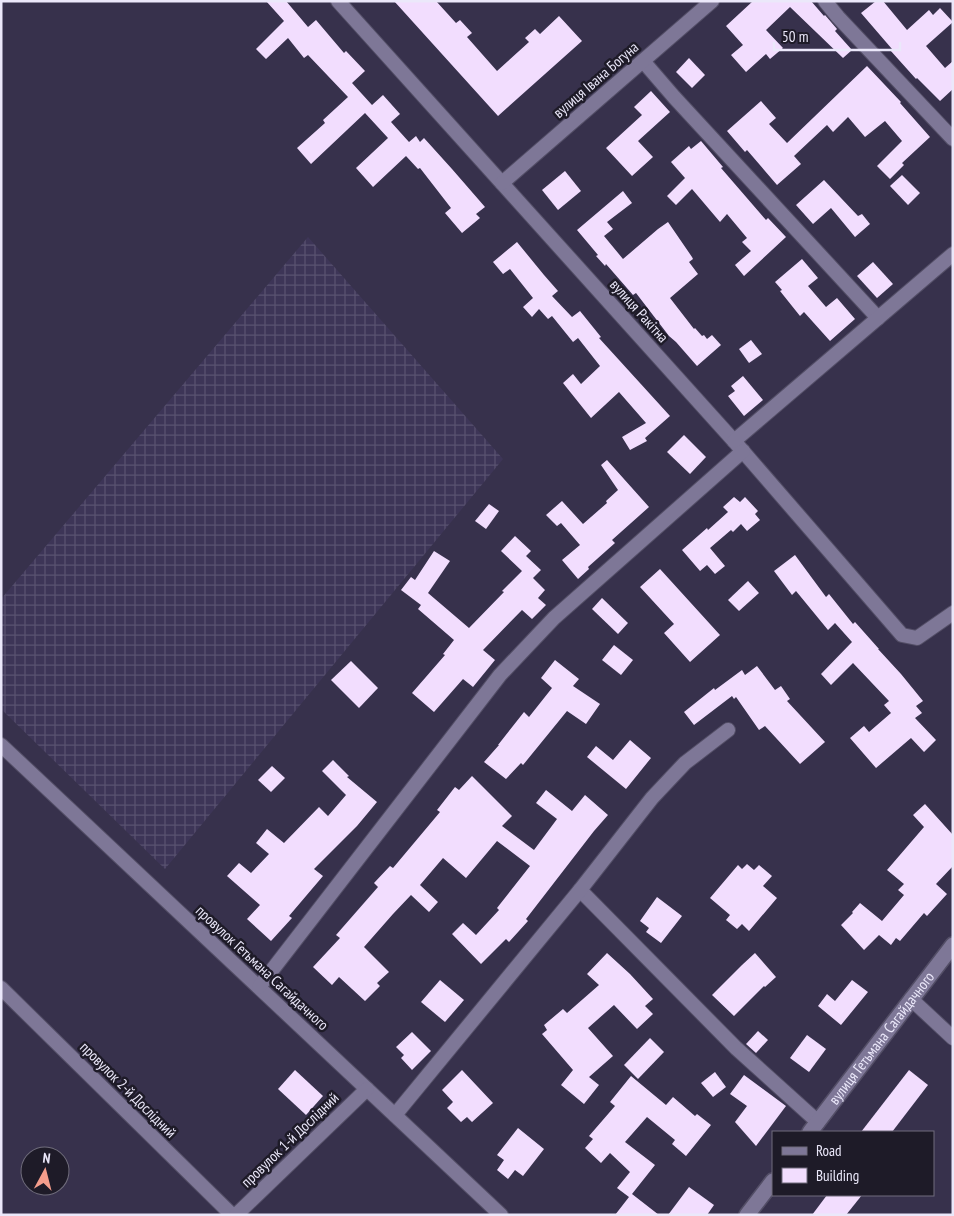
<svg xmlns="http://www.w3.org/2000/svg" width="954" height="1216" font-family="'PT Sans Narrow',sans-serif">
<style>
.industrial{fill:url(#industrial-grid)}
.building{fill:#f2ddfe}
.lines{fill:none;stroke-linecap:round;stroke-linejoin:round}
.street-casing{stroke:#534e66;stroke-width:16}
.secondary-casing{stroke:#534e66;stroke-width:18}
.street{stroke:#7e7797;stroke-width:14}
.secondary{stroke:#7e7797;stroke-width:15}
.labels{text-anchor:middle;stroke-width:5;stroke-linejoin:round;paint-order:stroke}
.street-label{font-size:15px;fill:#ebe8fa;stroke:#1e1b28}
</style>
<defs>
<pattern id="industrial-grid" width="8" height="8" patternUnits="userSpaceOnUse" patternTransform="scale(1.25)"><rect width="8" height="8" fill="#3d3557"/><path d="M0 4h8M4 0v8" fill="none" stroke="#595270"/></pattern>
</defs>
<rect width="100%" height="100%" fill="#37314c"/>
<polygon class="industrial" points="308,237 503,459 165,869 1,709 1,599"/>
<g class="building">
<polygon points="266,1 286,1 308,27 316,20 344,53 346,51 365,71 352,83 372,105 383,95 400,114 391,122 409,142 416,136 420,142 424,138 452,169 485,207 476,214 480,218 462,233 445,213 451,208 420,168 418,169 406,156 373,187 356,168 388,138 365,113 311,164 297,148 325,123 323,120 348,97 308,55 304,58 288,38 266,59 256,49 284,21"/>
<polygon points="394,1 436,1 456,23 460,20 472,33 467,37 497,71 529,42 525,38 535,29 540,34 559,16 582,41 498,116"/>
<polygon points="753,1 811,1 824,16 825,15 837,29 835,31 852,50 843,58 790,7 766,30 783,48 770,59 766,54 746,72 731,55 743,45 726,26"/>
<polygon points="876,1 883,1 907,30 929,10 933,15 940,8 953,22 926,46 945,68 953,61 953,89 940,101 917,78 916,79 890,50 892,49 861,13"/>
<polygon points="689,58 705,75 692,88 676,72"/>
<polygon points="867,66 901,102 900,103 930,137 902,163 904,165 890,179 877,166 902,141 885,121 865,137 848,117 833,132 827,125 794,156 801,164 777,185 747,150 745,152 727,131 761,101 776,118 769,124 787,143"/>
<polygon points="651,91 670,112 638,141 653,157 632,176 606,148 642,115 634,107"/>
<polygon points="701,141 723,167 721,168 766,220 768,218 786,237 744,276 735,265 751,251 742,242 747,238 727,214 720,222 692,189 676,205 667,196 685,178 671,162 689,146 691,149"/>
<polygon points="565,171 581,191 558,210 542,190"/>
<polygon points="902,175 920,193 908,205 890,186"/>
<polygon points="824,180 858,216 862,214 870,224 855,237 831,208 813,224 796,205"/>
<polygon points="623,191 632,203 607,222 613,229 604,236 623,259 658,229 668,222 692,257 693,259 689,262 698,274 670,298 694,329 695,328 702,336 704,335 707,339 712,335 721,345 697,366 676,342 669,336 636,293 633,295 606,264 605,266 596,256 598,255 577,230"/>
<polygon points="517,242 544,275 558,291 552,296 572,317 580,311 601,337 599,338 670,416 645,438 647,441 630,450 622,437 646,423 619,392 591,418 563,383 573,374 581,384 600,366 578,338 573,342 552,316 548,319 539,309 532,317 523,307 533,298 510,269 503,274 493,262"/>
<polygon points="802,259 818,278 808,286 826,307 837,298 855,319 830,341 804,312 800,316 780,291 782,290 775,282"/>
<polygon points="873,262 893,284 877,298 857,276"/>
<polygon points="751,340 762,354 749,363 739,349"/>
<polygon points="743,376 763,400 744,416 728,396 735,391 731,386"/>
<polygon points="684,435 706,457 690,474 667,452"/>
<polygon points="607,460 649,507 612,540 615,543 588,567 589,569 578,579 562,560 580,545 561,523 557,526 546,515 562,501 583,524 607,503 606,501 618,490 601,465"/>
<polygon points="734,497 740,502 745,497 758,511 755,514 760,520 747,531 741,524 733,532 731,530 710,548 725,566 715,574 707,565 700,571 682,550 707,528 708,530 728,512 723,507"/>
<polygon points="489,504 499,511 486,529 475,521"/>
<polygon points="515,536 531,551 526,556 541,570 533,578 545,590 538,598 546,605 532,619 522,610 483,650 495,660 473,687 463,679 434,712 412,693 445,655 443,654 454,640 418,609 421,605 401,590 411,577 415,580 434,551 450,561 428,593 469,628 504,592 502,591 522,571 501,551"/>
<polygon points="795,555 826,597 829,594 853,624 855,622 879,649 878,649 901,674 923,701 916,706 922,713 915,718 936,740 924,752 911,738 876,768 850,738 864,726 869,732 891,713 884,705 889,701 853,663 831,685 821,674 852,642 835,623 828,630 796,591 792,595 774,571"/>
<polygon points="660,569 720,635 690,662 664,633 674,624 640,587"/>
<polygon points="748,581 759,593 739,611 728,600"/>
<polygon points="602,598 628,623 618,634 592,609"/>
<polygon points="614,645 633,660 621,675 602,660"/>
<polygon points="555,660 579,679 573,686 600,704 586,724 567,711 523,765 521,763 506,779 484,762 499,745 498,745 524,712 529,717 552,688 541,678"/>
<polygon points="351,661 378,688 359,708 331,680"/>
<polygon points="757,666 775,690 781,686 790,699 787,701 825,742 800,764 765,726 759,730 736,697 734,699 732,696 694,725 684,712 714,688 715,690 742,670 745,675"/>
<polygon points="630,740 651,758 626,789 587,757 596,746 613,760"/>
<polygon points="333,760 349,776 347,777 377,802 357,826 314,869 323,876 289,916 292,918 271,941 247,919 260,905 227,876 239,863 251,873 269,854 256,843 267,829 284,843 319,807 328,816 346,795 322,771"/>
<polygon points="272,766 285,778 271,792 258,780"/>
<polygon points="472,776 512,816 502,826 534,850 557,819 536,803 546,790 572,811 585,795 608,815 594,831 526,919 528,921 509,942 506,939 481,964 452,934 463,923 476,935 499,910 497,908 530,866 497,841 466,878 443,858 420,885 438,902 429,912 411,895 393,914 364,947 389,972 377,983 380,986 365,1001 339,977 332,985 313,967 340,938 336,935 378,887 374,883 390,866 393,868 440,812 437,810 455,787 459,790"/>
<polygon points="925,804 953,835 953,866 936,884 947,894 927,916 924,913 900,941 896,938 891,945 879,935 864,950 841,925 853,913 852,912 860,903 882,921 904,895 898,890 904,884 887,870 924,827 913,815"/>
<polygon points="747,864 754,870 759,865 772,876 763,886 777,898 749,931 742,924 737,929 726,920 730,915 710,898 738,865 742,869"/>
<polygon points="657,897 682,916 661,943 646,932 649,928 640,921"/>
<polygon points="607,953 630,974 653,999 645,1006 653,1014 637,1029 614,1005 588,1028 613,1056 589,1077 599,1085 584,1104 561,1085 573,1070 542,1034 547,1030 544,1025 563,1009 567,1013 599,985 587,974"/>
<polygon points="755,953 776,977 765,987 764,986 734,1016 712,995 742,965"/>
<polygon points="440,980 464,1000 445,1022 421,1002"/>
<polygon points="852,980 868,992 841,1025 818,1006 827,994 835,1001"/>
<polygon points="758,1031 768,1040 756,1053 746,1044"/>
<polygon points="412,1032 431,1051 412,1070 401,1058 404,1055 396,1047"/>
<polygon points="807,1035 826,1049 809,1072 790,1058"/>
<polygon points="650,1038 664,1052 638,1079 624,1065"/>
<polygon points="295,1070 323,1096 306,1115 278,1089"/>
<polygon points="462,1070 493,1103 472,1122 467,1117 461,1122 447,1108 453,1102 442,1090"/>
<polygon points="909,1070 928,1085 892,1132 861,1132"/>
<polygon points="715,1072 726,1087 713,1097 701,1083"/>
<polygon points="744,1075 786,1106 756,1146 735,1122 747,1106 730,1094"/>
<polygon points="631,1076 666,1105 673,1097 695,1116 697,1114 711,1125 686,1156 672,1144 675,1140 647,1117 625,1142 655,1165 632,1194 659,1215 615,1215 629,1197 617,1188 630,1172 610,1153 601,1163 585,1148 593,1139 589,1136 615,1106 610,1102"/>
<polygon points="518,1128 544,1149 523,1176 515,1170 508,1179 497,1170 504,1160 497,1155"/>
<polygon points="689,1187 714,1205 707,1215 668,1215"/>
<polygon points="827,1195 862,1195 846,1215 812,1215"/>
</g>
<g class="lines">
<defs>
<g id="street">
<polyline points="338,1 734,441 902,635 917,638 953,613"/>
<polyline points="825,1 838,17 953,139"/>
<polyline points="643,61 674,97 878,318"/>
<polyline points="502,183 712,1"/>
<polyline points="734,441 953,254"/>
<polyline points="1,745 501,1215"/>
<polyline points="580,890 736,1048 818,1122"/>
<polyline points="259,987 500,675 554,618 743,451"/>
<polyline points="1,988 232,1215"/>
<polyline points="911,999 953,1038"/>
<polyline points="395,1115 580,890 652,798 685,763 728,730"/>
<polyline points="236,1215 367,1089"/>
</g>
<g id="secondary">
<path id="s1" d="M810,1132l143,-187"/>
<polyline points="747,1215 773,1181"/>
</g>
</defs>
<use href="#street" class="street-casing"/>
<use href="#secondary" class="secondary-casing"/>
<use href="#street" class="street"/>
<use href="#secondary" class="secondary"/>
</g>
<g class="labels">
<g class="street-label">
<text transform="translate(596 80) rotate(-41)" y="5">вулиця Івана Богуна</text>
<text transform="translate(639 311) rotate(48)" y="5">вулиця Ракітна</text>
<text transform="translate(262 968) rotate(43)" y="5">провулок Гетьмана Сагайдачного</text>
<text dy="5" stroke="none"><textPath href="#s1" startOffset="118">вулиця Гетьмана Сагайдачного</textPath></text>
<text transform="translate(128 1090) rotate(45)" y="5">провулок 2-й Дослідний</text>
<text transform="translate(290 1140) rotate(-44)" y="5">провулок 1-й Дослідний</text>
</g>
</g>
<rect width="954" height="1216" fill="none" stroke="#ebe8fa" stroke-width="5"/>
<rect x="772" y="1131" width="162" height="65" fill="#1e1b28" stroke="#706d7c"/>
<rect x="782" y="1147" width="25" height="8" fill="#7e7797" stroke="#706d7c"/>
<text x="816" y="1156" font-size="15" fill="#ebe8fa">Road</text>
<rect x="782" y="1168" width="25" height="15" fill="#f2ddfe" stroke="#706d7c"/>
<text x="816" y="1181" font-size="15" fill="#ebe8fa">Building</text>
<g transform="translate(45 1171) rotate(7)"><circle r="24" fill="#1e1b28" stroke="#706d7c"/>
<path d="M0-4L9 19L0 12L-9 19Z" fill="#f49d8c"/>
<text y="-8" font-size="14" font-weight="bold" text-anchor="middle" fill="#ebe8fa">N</text>
</g>
<path d="M774 42v8h126v-8" fill="none" stroke="#ebe8fa" stroke-width="2.5"/>
<text x="782" y="42" font-size="15" fill="#ebe8fa" stroke="#1e1b28" stroke-width="4" paint-order="stroke">50 m</text>
</svg>
